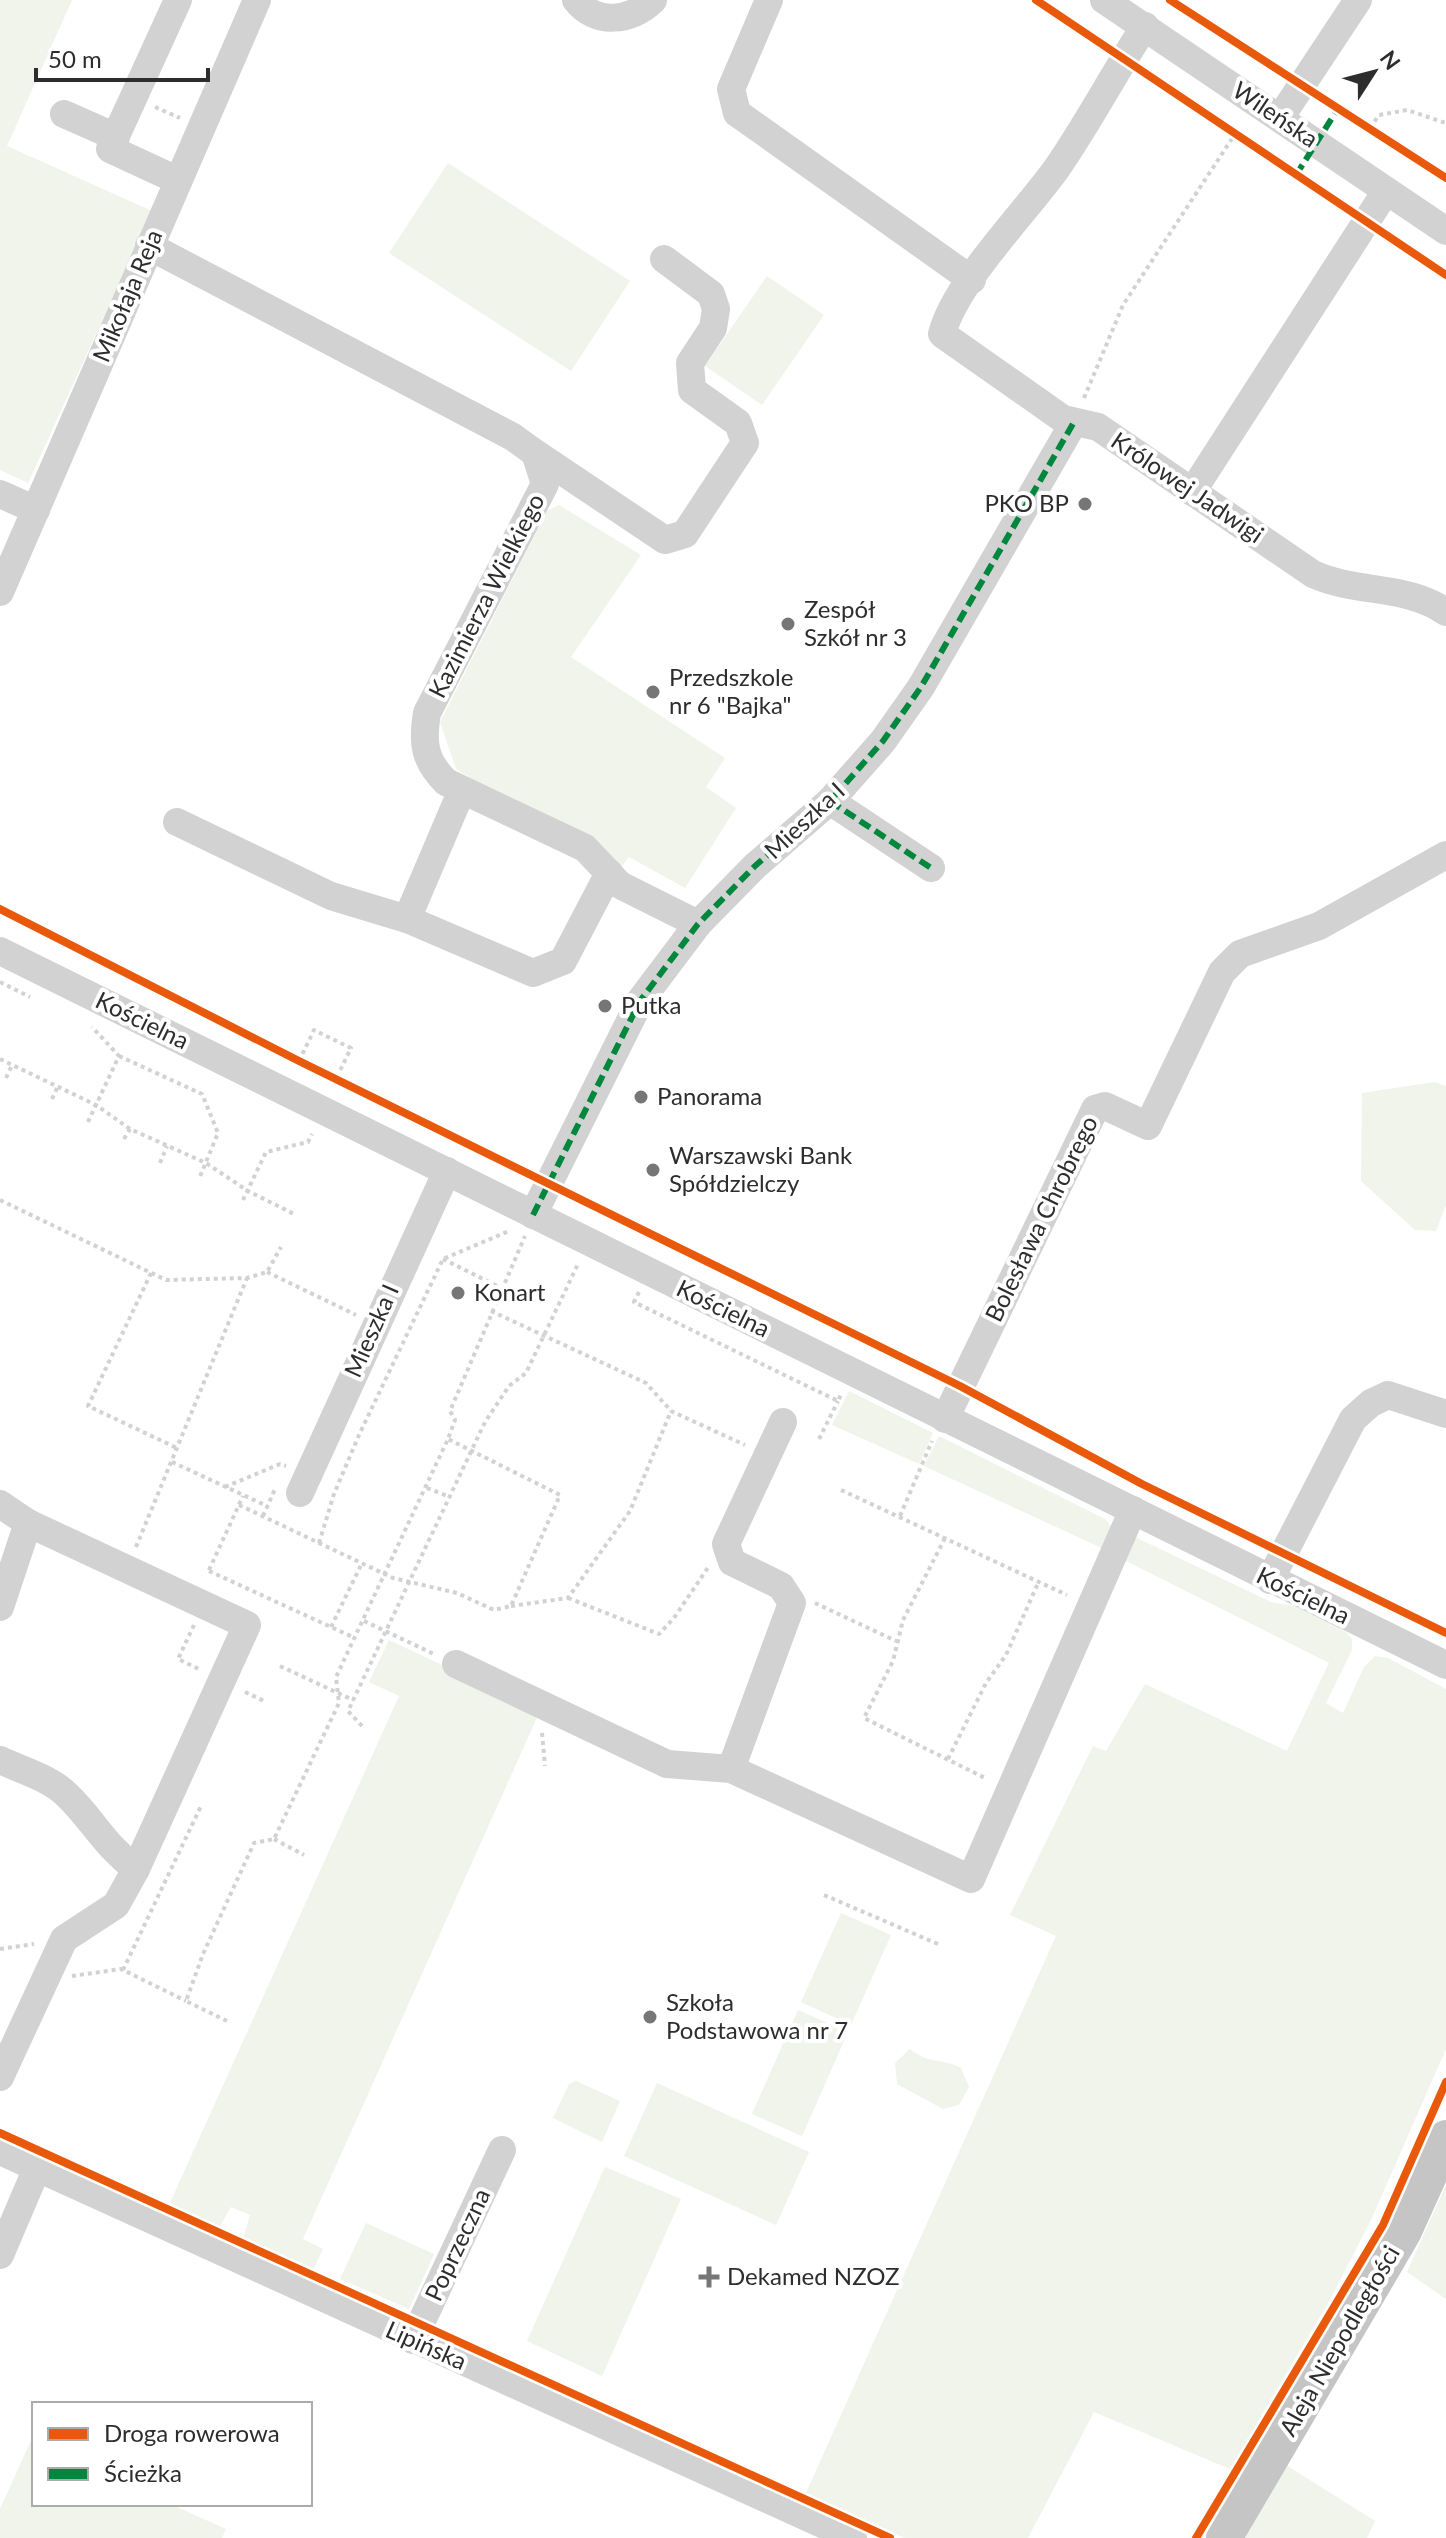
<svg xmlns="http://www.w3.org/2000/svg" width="1446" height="2538" font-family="Lato,sans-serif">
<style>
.green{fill:#f0f4eb}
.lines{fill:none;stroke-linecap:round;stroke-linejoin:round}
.path{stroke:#d2d2d2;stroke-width:4;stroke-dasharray:4 4;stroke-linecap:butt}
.minor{stroke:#d2d2d2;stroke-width:28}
.major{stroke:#c5c5c5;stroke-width:36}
.quiet{stroke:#00873e;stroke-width:6;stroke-dasharray:12 6;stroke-linecap:butt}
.cycleway-casing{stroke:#fff;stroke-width:13}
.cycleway{stroke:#e8590c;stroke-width:8}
.poi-dot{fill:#767676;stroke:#fff;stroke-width:3}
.labels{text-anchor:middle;stroke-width:8;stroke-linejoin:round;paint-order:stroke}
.street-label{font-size:24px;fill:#2d2d2d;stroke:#fff}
.poi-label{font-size:24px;fill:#2d2d2d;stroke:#fff;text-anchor:start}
</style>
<rect width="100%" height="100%" fill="#fff"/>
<g class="green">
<polygon points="0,0 72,0 7,146 152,211 28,483 0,470"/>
<polygon points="448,163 630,281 571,371 389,253"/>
<polygon points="767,276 824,315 762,405 705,366"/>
<polygon points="559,505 641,555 571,657 725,758 706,787 736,808 685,888 629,857 620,869 456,769 440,722 547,511"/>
<polygon points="1435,1082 1446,1086 1446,1205 1436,1231 1415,1230 1361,1181 1362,1093"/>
<polygon points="849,1391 933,1433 919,1464 832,1425"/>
<polygon points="939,1436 1105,1519 1111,1526 1106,1550 924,1466"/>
<polygon points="1135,1537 1271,1602 1304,1608 1346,1632 1352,1639 1352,1650 1326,1703 1343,1713 1364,1667 1375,1656 1388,1658 1446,1689 1446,2049 1371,2220 1331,2298 1230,2469 1094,2412 1028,2538 905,2538 805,2495 1056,1936 1010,1915 1093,1746 1106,1751 1145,1684 1287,1751 1329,1663 1120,1558"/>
<polygon points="389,1640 540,1711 303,2239 323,2249 313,2270 243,2239 250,2215 231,2207 219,2228 169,2205 399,1696 369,1682"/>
<polygon points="841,1913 891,1935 851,2025 801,2002"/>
<polygon points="798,2010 848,2032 802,2136 752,2114"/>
<path d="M910,2049c17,15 33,9 51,19l8,19 -10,18 -16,4 -46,-25 -2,-21z"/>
<polygon points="576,2081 620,2101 602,2142 553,2118 569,2084"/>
<polygon points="657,2083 809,2152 776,2225 624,2156"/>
<polygon points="605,2167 681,2199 602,2376 527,2341"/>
<polygon points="1446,2185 1446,2299 1407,2272"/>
<polygon points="366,2223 434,2254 409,2309 340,2279"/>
<polygon points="34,2434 34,2504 170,2504 226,2529 222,2538 0,2538 0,2509"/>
<polygon points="1286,2465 1375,2521 1367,2538 1245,2538"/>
</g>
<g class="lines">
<g class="path">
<polyline points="155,107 180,118"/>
<polyline points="1370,128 1379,115 1407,110 1446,123"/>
<polyline points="1084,398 1123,305 1235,134"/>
<polyline points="0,982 30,997"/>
<polyline points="119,1056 202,1094 218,1133 199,1179"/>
<polyline points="0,1059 96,1105 130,1129 206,1163 248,1191 296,1215"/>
<polyline points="299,1061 314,1030 351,1048 336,1079"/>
<polyline points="6,1078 12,1065"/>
<polyline points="52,1099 58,1086"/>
<polyline points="88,1122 119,1056 92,1027"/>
<polyline points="124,1139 130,1129"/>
<polyline points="160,1163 167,1146"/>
<polyline points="0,1200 166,1280 247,1278 267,1272 281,1247"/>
<polyline points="243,1200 266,1152 308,1142 312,1134"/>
<polyline points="443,1259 501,1288"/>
<polyline points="267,1272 356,1315"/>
<polyline points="151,1273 88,1406 177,1448"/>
<polyline points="639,1292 634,1302 838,1401 842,1392"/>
<polyline points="491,1311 646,1383 671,1411 745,1445"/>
<polyline points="819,1439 838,1401"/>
<polyline points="172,1462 267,1506"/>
<polyline points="225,1487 280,1464 286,1466"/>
<polyline points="427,1488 450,1497"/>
<polyline points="841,1490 1067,1595"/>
<polyline points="239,1505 393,1578 457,1593 494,1610 511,1606 560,1495 448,1439"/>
<polyline points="263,1516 275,1489"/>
<polyline points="900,1516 932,1441"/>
<polyline points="945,1538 903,1620 893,1661 864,1718 987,1779"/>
<polyline points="319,1543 334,1494 359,1435 443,1259 509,1231"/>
<polyline points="136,1547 247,1278"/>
<polyline points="209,1570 243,1496"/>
<polyline points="209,1571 355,1638"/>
<polyline points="568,1598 659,1634 674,1618 709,1566"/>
<polyline points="815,1603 896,1641"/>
<polyline points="511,1606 568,1598 630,1511 671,1411"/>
<polyline points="364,1621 436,1655"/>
<polyline points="194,1625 178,1659 201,1670"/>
<polyline points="331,1627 362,1563"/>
<polyline points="280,1666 353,1700"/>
<polyline points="245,1692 264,1701"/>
<polyline points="362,1726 348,1711 485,1422 509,1386 526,1373 578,1264"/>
<polyline points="542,1733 545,1766"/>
<polyline points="948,1759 986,1683 1006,1655 1039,1581"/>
<polyline points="274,1839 304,1855"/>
<polyline points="824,1895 938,1944"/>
<polyline points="0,1949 34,1944"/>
<polyline points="123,1970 202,1804"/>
<polyline points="72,1976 121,1969 186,2001"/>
<polyline points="227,2021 186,2001 203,1954 254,1843 274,1839 339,1703 336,1677 448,1439 455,1420 450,1411 525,1236"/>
</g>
<g class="minor">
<path d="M576,0c20,26 55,21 77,0"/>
<polyline points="769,0 731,89 737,113 972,280"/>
<polyline points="1104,0 1446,231"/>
<path d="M1145,26c-31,47 -56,96 -88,142 -32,45 -102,115 -115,166l121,85 35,8 215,147c44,20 93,10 133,38"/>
<polyline points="64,114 116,137"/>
<polyline points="1280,118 1358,0"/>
<polyline points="177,180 110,149 178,0"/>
<path d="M149,246l364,191 22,16 10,31 -118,229c-5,30 -3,47 19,69l139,66 35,37 78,39"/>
<polyline points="535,453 665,540 685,534 745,443 738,423 692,390 690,363 713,328 716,309 711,294 664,259"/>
<polyline points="1192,492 1386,191"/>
<polyline points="0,494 36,510"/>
<polyline points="0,592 257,0"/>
<polyline points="830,801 931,868"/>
<polyline points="177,822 331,896 407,919 533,973 563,961 609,873"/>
<polyline points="407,919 462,790"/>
<polyline points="0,951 1446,1665"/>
<polyline points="533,1215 640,1001 698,924 755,866 830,801 883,741 921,687 1074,422"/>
<polyline points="945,1419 1095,1109 1105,1106 1148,1126 1222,972 1240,954 1319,926 1446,855"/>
<polyline points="300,1493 447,1171"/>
<polyline points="0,1504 28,1523 247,1625 136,1869"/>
<polyline points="1270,1580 1353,1419 1371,1403 1388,1395 1446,1414"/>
<polyline points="0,1607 28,1523"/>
<polyline points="456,1664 667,1764 731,1769 971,1879 1133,1510"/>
<path d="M0,1760c21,10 50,18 67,35 27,26 36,49 69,74l-20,36 -52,34 -64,138"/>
<polyline points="731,1769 792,1603 781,1586 732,1562 726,1544 783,1422"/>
<polyline points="0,2151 853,2538"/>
<polyline points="0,2255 37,2168"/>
<polyline points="413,2340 502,2150"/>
</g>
<polyline class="major" points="1224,2538 1403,2233 1446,2138"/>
<g class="quiet">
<polyline points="1296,175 1339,107"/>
<polyline points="830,801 931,868"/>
<polyline points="533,1215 640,1001 698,924 755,866 830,801 883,741 921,687 1074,422"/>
</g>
<defs>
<g id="cycleway">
<polyline points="1036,0 1446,275"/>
<polyline points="1170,0 1446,178"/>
<polyline points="0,909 299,1061 960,1386 1142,1484 1446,1633"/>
<polyline points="0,2133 890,2538"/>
<polyline points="1196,2538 1383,2225 1446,2082"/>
</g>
</defs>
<use href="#cycleway" class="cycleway-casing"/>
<use href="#cycleway" class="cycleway"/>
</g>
<g class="poi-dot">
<circle cx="1085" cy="504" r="8"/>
<circle cx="788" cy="624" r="8"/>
<circle cx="653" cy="692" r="8"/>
<circle cx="605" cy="1006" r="8"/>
<circle cx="641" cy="1097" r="8"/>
<circle cx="653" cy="1170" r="8"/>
<circle cx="458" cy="1293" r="8"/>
<circle cx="650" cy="2017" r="8"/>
<path d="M705 2265h8v8h8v8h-8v8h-8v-8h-8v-8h8z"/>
</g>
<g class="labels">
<g class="street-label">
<text transform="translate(1275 115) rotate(34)" y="8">Wileńska</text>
<text transform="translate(128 296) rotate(-67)" y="8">Mikołaja Reja</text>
<text transform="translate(1187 488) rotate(34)" y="8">Królowej Jadwigi</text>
<text transform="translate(487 596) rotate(-63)" y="8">Kazimierza Wielkiego</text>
<text transform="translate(805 821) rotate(-43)" y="8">Mieszka I</text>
<text transform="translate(142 1021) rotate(26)" y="8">Kościelna</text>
<text transform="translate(1042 1219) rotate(-64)" y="8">Bolesława Chrobrego</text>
<text transform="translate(723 1309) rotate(26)" y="8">Kościelna</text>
<text transform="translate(372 1331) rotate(-66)" y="8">Mieszka I</text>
<text transform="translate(1303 1596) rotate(26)" y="8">Kościelna</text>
<text transform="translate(458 2245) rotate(-65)" y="8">Poprzeczna</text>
<text transform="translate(1340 2341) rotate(-60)" y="8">Aleja Niepodległości</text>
<text transform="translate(426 2346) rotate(24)" y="8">Lipińska</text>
</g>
<g class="poi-label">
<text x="1069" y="512" text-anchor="end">PKO BP</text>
<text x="804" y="618">Zespół<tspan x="804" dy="28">Szkół nr 3</tspan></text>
<text x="669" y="686">Przedszkole<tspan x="669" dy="28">nr 6 "Bajka"</tspan></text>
<text x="621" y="1014">Putka</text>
<text x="657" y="1105">Panorama</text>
<text x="669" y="1164">Warszawski Bank<tspan x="669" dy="28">Spółdzielczy</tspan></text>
<text x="474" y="1301">Konart</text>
<text x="666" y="2011">Szkoła<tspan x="666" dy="28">Podstawowa nr 7</tspan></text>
<text x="727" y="2285">Dekamed NZOZ</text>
</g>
</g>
<rect x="32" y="2402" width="280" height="104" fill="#ffffff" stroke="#ababab" stroke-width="2"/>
<rect x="48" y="2428" width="40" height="12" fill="#e8590c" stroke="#ababab" stroke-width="2"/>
<text x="104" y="2442" font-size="24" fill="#2d2d2d">Droga rowerowa</text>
<rect x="48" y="2468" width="40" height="12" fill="#00873e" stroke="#ababab" stroke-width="2"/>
<text x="104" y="2482" font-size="24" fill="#2d2d2d">Ścieżka</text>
<g transform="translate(1374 72) rotate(54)" stroke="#ffffff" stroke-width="6" paint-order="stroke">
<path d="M0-6L14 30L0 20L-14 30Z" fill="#2d2d2d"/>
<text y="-12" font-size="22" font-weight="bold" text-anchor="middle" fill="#2d2d2d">N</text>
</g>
<path d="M36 68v12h172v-12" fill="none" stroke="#2d2d2d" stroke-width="4"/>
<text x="48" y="68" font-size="24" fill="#2d2d2d" stroke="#ffffff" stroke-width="6" paint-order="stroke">50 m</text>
</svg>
